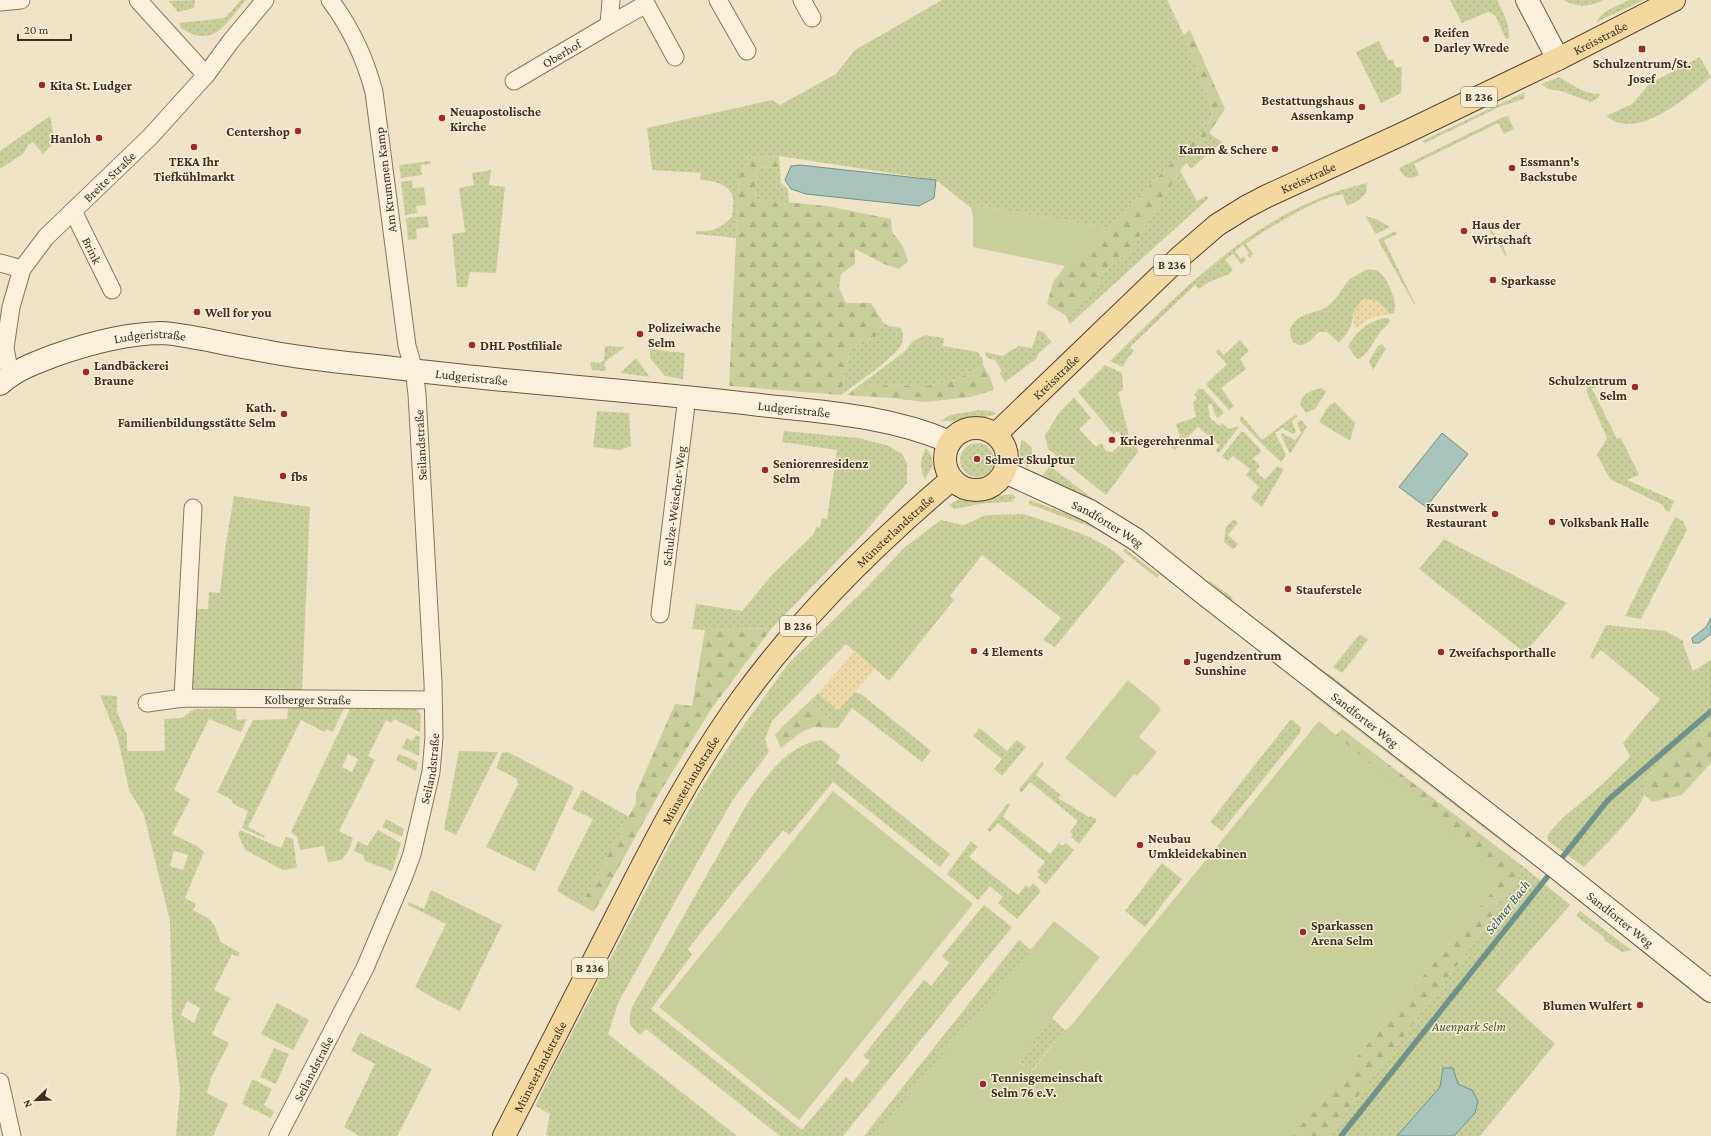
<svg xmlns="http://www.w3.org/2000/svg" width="1711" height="1136" font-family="'Crimson Pro',serif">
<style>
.green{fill:url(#green-dots);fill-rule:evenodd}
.forest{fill:url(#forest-firs)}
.sand{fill:url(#sand-dots)}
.pitch{fill:#c9cf9b}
.water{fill:#a9c4bc;stroke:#6f938a}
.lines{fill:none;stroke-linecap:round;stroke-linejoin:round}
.stream{stroke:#6f938a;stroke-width:5.5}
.street-casing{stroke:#8d765c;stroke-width:19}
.secondary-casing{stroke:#6f573f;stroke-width:24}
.primary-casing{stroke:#5b4430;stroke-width:24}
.street{stroke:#faf1dc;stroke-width:17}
.secondary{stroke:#faf1dc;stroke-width:22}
.primary{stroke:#f3d9a0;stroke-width:22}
.poi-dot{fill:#9e2a2b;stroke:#f7eed8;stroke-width:1.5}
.labels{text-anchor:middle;stroke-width:3;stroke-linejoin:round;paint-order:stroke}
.shield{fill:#f7eed8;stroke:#756857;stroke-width:1}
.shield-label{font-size:12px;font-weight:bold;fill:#3d2e20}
.poi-label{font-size:13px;font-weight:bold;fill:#3d2e20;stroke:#f7eed8;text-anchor:start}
.street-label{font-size:13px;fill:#3d2e20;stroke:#f7eed8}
.park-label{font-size:13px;font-style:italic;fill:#4d5a26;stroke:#f7eed8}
.water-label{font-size:14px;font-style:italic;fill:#2f5d5a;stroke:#f7eed8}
</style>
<defs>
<pattern id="green-dots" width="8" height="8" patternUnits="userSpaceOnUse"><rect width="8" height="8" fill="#c9cf9b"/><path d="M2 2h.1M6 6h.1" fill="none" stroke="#aeb285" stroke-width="1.8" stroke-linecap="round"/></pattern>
<pattern id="forest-firs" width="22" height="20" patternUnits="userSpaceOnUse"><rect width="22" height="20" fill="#c9cf9b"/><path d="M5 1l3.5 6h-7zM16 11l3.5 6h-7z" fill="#aeb285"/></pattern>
<pattern id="sand-dots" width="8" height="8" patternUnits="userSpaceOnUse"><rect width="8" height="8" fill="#ecd9a5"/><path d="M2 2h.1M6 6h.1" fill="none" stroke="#cbbb8e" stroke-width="1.8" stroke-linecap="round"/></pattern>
</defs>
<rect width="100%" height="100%" fill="#f0e4c8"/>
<g class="green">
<polygon points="195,0 194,8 178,12 169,1"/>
<path d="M241,0h5c-20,23 -32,50 -65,28l-2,-5 46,-5z"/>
<path d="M942,0h225l17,35 29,78 -7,15 -98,100 -133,-23 -4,3 -35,-28 -157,-24 -23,1 -7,2 -10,17 -3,62 -40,-4v-3c17,1 23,-2 36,-14 0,-5 2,-13 1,-19 -4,-15 -20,-17 -33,-18l1,-7 -49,-3 -5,-42 125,-28 8,5 56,-31 19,-24z"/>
<path d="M1450,0h47c6,13 13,23 12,38l-3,1 -11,-24 -7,-3 -26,11z"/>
<path d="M1563,0h41c-16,7 -25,8 -41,0z"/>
<path d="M1629,0h15l-47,22c5,-12 21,-16 32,-22z"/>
<polygon points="1379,41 1388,60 1393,59 1395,67 1402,67 1401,93 1381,103 1356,52"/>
<path d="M1700,57l11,20c-24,20 -73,65 -105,39l26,-12 17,-20z"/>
<path d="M1559,77c13,7 26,18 41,17l-2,4 -7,4 -30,-11 -13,-2 -7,-5z"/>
<polygon points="1525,92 1524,99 1499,107 1425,143 1422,141"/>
<polygon points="50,116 55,141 43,154 33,142 28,145 24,153 0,169 0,151"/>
<path d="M1508,116l6,13 -10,5 -6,-11 -84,41 5,11c-9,5 -16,3 -20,-7l100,-49z"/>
<polygon points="1209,133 1222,142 1191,169 1186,162"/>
<polygon points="430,161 431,164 421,165 422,175 401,178 399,165"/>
<polygon points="780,167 781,183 788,189 789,203 755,199 758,168"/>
<polygon points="491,170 489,185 505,187 496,273 470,272 467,287 457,287 452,234 465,232 459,188 474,185 472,173"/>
<polygon points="1180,171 1197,201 1206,196 1209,198 1070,324 1065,315 1097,289 1103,272 1130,252"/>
<polygon points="412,180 413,188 424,187 426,205 416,206 417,213 405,215 401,182"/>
<path d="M1367,183l-1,10 -7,7 -12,6 -4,-11c-14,-4 -84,38 -97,49l7,10 -3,4 -3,-3 2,-2 -6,-8 -8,6 6,8 3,-2 2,3 -5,4 -8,-10 -8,5 8,11 -4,4 -20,8 -10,7 -4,-4 -65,62 4,4 -7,8 -4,8 -13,-6c74,-73 151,-154 257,-178z"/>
<polygon points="427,216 429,227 416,229 417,239 408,240 406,218"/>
<polygon points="1365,216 1376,219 1390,227 1376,234"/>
<polygon points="1486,223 1501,242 1507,255 1505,256 1499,243 1483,224"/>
<polygon points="1395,231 1397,234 1384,240 1415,304 1414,304 1378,240"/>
<path d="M1369,269c2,1 7,1 9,2 10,7 20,31 16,42l-5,1 -6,-8 -30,7c0,13 -5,20 -14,30l-12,-11h-8c-4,4 -9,10 -14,12 -11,5 -19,-10 -13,-19 8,-13 22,-10 34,-18 11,-6 15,-19 24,-28 5,-4 12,-7 19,-10z"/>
<path d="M1386,318l3,1 1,2c-3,5 -7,8 -11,13 -6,8 -11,20 -20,25l-3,-1 -8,-12c9,-14 20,-26 38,-28z"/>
<path d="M883,322l6,4 12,2c2,5 3,10 1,15 -5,14 -48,42 -61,52l9,-46 24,-10z"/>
<polygon points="1038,330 1043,332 1052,342 1039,353 1036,359 1005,382 999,372 1002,371 995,360 987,358 985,352 1002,356 1019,346 1032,348"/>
<polygon points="925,335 944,338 943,346 978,352 983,360 983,365 955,380 927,386 871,385 853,390 904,352 913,341"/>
<polygon points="1240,340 1249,351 1240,359 1246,369 1221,388 1234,406 1229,410 1207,386 1207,383 1227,364 1216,352 1218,349 1224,355"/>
<polygon points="1382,344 1386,349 1373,370 1369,361 1378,346"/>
<polygon points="605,346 625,347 606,361 604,365 606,368 605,371 592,370 590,362 600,363 604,360"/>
<polygon points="650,349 685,353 683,379 665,376 650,358"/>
<polygon points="636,358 650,377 620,373"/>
<polygon points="1105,365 1122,373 1123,390 1118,392 1131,444 1136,443 1138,452 1106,495 1048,449 1045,435 1059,413 1074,397 1091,418 1079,429 1096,447 1101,443 1106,451 1112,452 1125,441 1118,431 1113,434 1078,392"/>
<polygon points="1592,379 1596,387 1592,389 1617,439 1621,438 1639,475 1627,480 1673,500 1674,502 1669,512 1665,510 1663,505 1610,479 1597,455 1607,438 1586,390"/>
<path d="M1322,388l4,4 -11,17 -9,4 -6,-9c3,-12 11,-13 22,-16z"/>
<polygon points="1199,389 1203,389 1224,412 1218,418 1215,415 1212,404 1208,405 1210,418 1220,426 1222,423 1229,429 1238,426 1238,428 1219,453 1216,451 1219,445 1198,427 1175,450 1171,447 1180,438 1176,424 1196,417 1193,403 1197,398 1194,395"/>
<polygon points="1335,402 1355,423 1350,441 1319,422 1329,405"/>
<polygon points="980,410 992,411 997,414 967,422 941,421 950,415"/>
<polygon points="597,411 629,413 631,446 620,450 593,447"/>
<polygon points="1295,415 1298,416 1292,421 1296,432 1293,434 1282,428 1275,433 1286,455 1281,462 1269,451 1240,421 1240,418 1242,416 1262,440"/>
<polygon points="1301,420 1307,427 1290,454 1281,435 1282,433 1295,440 1301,433 1297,423"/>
<polygon points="784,431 859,438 889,446 902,454 907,463 907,483 863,534 772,628 705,630 692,629 696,604 742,611 772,575 814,534 816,527 820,528 822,518 827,519 837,450 782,442"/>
<polygon points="1241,432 1244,432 1260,449 1261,452 1253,458 1260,466 1256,471 1265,480 1277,466 1284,469 1262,507 1251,498 1259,487 1246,475 1250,469 1233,456 1228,461 1222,456"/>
<path d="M1022,439l10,9v11l-4,9c-10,-10 -10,-17 -6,-29z"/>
<circle cx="977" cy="460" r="17"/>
<path d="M926,448l5,7 2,10 -8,14c-6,-12 -5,-20 1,-31z"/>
<polygon points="1050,466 1093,499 1091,500 1042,476"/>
<polygon points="1012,494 1016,497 1011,502 985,503 954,509 949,505 959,499 983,501 995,496"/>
<polygon points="234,496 310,507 302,691 205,689 194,688 187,679 192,609 208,609 209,592 220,593 225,549"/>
<polygon points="1030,500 1100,526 1099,530 1029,504"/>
<path d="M1024,514c34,12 75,21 101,47l-70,86 -12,-7 18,-22 -79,-63 -32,41 4,4 -65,81 -43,-37 -74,77 -7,18 4,13 -37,49 -113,200 -11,33 129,102h-189l-2,-2 4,-20 -15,-8 17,-35 118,-227 32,-57 31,-47 55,-76 78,-76 39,-41 36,-27 23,5 22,-10z"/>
<polygon points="1675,517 1683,521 1687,530 1641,619 1625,616"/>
<polygon points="1234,519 1238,523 1228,535 1238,544 1233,549 1224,542 1226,527"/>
<polygon points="1444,539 1567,603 1525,653 1419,569"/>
<polygon points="1124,548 1159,575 1157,578 1123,551"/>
<polygon points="1210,581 1233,598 1230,603 1206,585"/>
<path d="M1606,625l59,6 19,10 -1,3 10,27 18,-11v61l-65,57c0,5 0,13 -2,18 -9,21 -43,53 -60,71l-36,-26 -1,-5c13,-19 32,-31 49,-46 12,-11 23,-22 34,-33l-7,-14 37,-44 -59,-49 -8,9 -3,-2z"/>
<polygon points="1360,634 1368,640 1342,673 1333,667"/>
<polygon points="1328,673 1435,759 1423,758 1325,679"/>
<polygon points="1314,691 1517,848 1515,852 1311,694"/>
<polygon points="855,692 861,694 931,751 922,762 852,708 838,728 810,701 818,693 838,710"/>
<path d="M100,695l17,1v16l10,23v16h38l-1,-32 18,-1 12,-9 42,-1 1,12 10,-1 -6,13 -32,-13 -35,71 16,9 -18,35 25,12 7,6 -19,46 11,6 -3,6c21,11 20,10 28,32l19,11 -2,4 -6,-3 -18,36 16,8 -18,36 17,9 -18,35 -4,15 21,11 -15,32h-37l4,-45 -8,-75 -2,-95 -26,-106 -15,-25 -11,-51zM174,851l14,4 -5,15 -13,-4zM187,1001l13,7 -6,15 -13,-8z"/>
<polygon points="288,707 344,708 333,732 327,729 325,732 301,720 248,827 265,836 264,838 242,828 248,811 232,803 232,800 217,792 253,720 287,719"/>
<path d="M354,707l62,2 5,6 -1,17 -26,-13 -2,4 -6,-3 -18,36 7,4 -36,71 14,7 -4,12 -7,10 -14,2 -4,-16 -24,4 -3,-13 -6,-5 59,-123zM348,754l10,5 -6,13 -10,-5z"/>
<polygon points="1291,719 1301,727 1300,733 1222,831 1210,822"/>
<polygon points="980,728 1007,751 1017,740 1026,747 1002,776 994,769 1002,759 973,736"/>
<polygon points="416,735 420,737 419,756 402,748 407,738 412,741"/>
<path d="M821,740l19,15 -3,8 113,91 -10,13 -107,-85 -44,53 -6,-5 -95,119 4,6 -41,54 151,121 44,-53 6,6 18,-22 -7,-5 61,-76 7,6 18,-23 -7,-7 42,-51 28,22 -169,209h-63l-134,-107 -6,6c-12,-10 -12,-13 -8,-28l115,-203c18,-26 39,-59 74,-64z"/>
<polygon points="459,751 498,752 456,835 444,829"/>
<polygon points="508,752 574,787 535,871 486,847 518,784 517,779 496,768 502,753"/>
<polygon points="399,754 418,762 416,771 396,760"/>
<polygon points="1042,762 1044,764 1036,775 1061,795 1058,798 1089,817 1091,816 1097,820 1079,844 1071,837 1073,834 1070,832 1078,821 1030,782 1021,793 1019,789"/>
<polygon points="582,790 629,817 581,905 557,891 560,884 593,819 572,809"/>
<polygon points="1008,803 1010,805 1003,817 1050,854 1059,843 1062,846 1066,843 1074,850 1046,884 1038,878 1040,874 1037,872 1045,862 998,823 990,832 987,830"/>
<polygon points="386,819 404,829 402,837 382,827"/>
<polygon points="240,830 281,848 286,837 293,839 297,868 283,870 245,850 238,834"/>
<polygon points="378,830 401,843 392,871 365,861 363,855 354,851 358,841 367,846"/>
<polygon points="971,841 978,847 969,857 1018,895 1026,885 1029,888 1033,883 1041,891 1017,919 998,903 1003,897 990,886 978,900 947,874"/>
<polygon points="1162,863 1182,879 1145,927 1125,911"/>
<polygon points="1525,868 1570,905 1496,990 1555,1044 1480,1136 1454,1136 1475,1113 1472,1090 1458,1084 1453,1068 1443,1068 1440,1087 1397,1136 1328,1136 1462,959"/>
<polygon points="431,890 502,925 460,1011 435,999 415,987 446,924 408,905 409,902 424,909"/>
<polygon points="1580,911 1631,950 1622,952 1604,940 1605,938 1576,916"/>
<polygon points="1019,940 1031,950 971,1023 969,1022 876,1136 864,1136"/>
<polygon points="277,1003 309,1020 293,1050 261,1034"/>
<polygon points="1052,1018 1065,1030 1031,1071 1020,1062 1019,1060"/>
<polygon points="360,1033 432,1069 397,1136 359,1136 344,1127 375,1064 351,1051"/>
<polygon points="274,1048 289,1054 276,1084 260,1077"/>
<polygon points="252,1079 272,1089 264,1105 274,1112 271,1118 242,1104"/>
</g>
<g class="forest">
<polygon points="1190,30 1225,109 1209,133 1180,171 1130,252 1103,272 1097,289 1065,315 1047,304 1053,282 1065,266 1108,228 1206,128 1213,113 1184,35"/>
<polygon points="779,156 780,167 758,168 755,199 827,206 891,219 892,232 903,246 908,261 899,269 884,264 855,249 855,264 841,274 839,288 846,303 871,303 883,322 874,339 850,349 841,395 729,386 739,176 749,159 756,157"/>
<polygon points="983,365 990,377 994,390 971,397 926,402 890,398 847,395 853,390 871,385 927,386 955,380"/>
<polygon points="772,628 712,708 660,792 594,912 581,905 636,803 636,793 675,704 692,706 705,630"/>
<polygon points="810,701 838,728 813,727 800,733 781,748 775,735 783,726"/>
<polygon points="1711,721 1711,763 1682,795 1652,802 1645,795 1646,778"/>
<polygon points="1342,729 1525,868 1462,959 1328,1136 1292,1136 1500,882 1336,735"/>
</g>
<g class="sand">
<path d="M1364,299l14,2 11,13c-14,2 -23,5 -34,15 -3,-12 -2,-22 9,-30z"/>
<polygon points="855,651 875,669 838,711 818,693"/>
</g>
<g class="pitch">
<polygon points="975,205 1108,228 1065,266 973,247 973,217 971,208"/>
<polygon points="1128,680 1158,705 1161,710 1139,737 1157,752 1137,776 1134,774 1115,798 1065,758"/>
<polygon points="1319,721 1495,868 1500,882 1292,1136 876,1136 969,1021 971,1023 1054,921 1100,957 1019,1060 1020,1063 1032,1071 1065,1030 1069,1028"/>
<polygon points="833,791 973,904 799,1120 659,1007"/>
</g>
<g class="water">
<polygon points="800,165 936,180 934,198 919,206 806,194 791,189 785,180 791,166"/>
<polygon points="1442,433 1468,454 1426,507 1399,487"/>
<polygon points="1711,618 1711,634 1699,643 1693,643 1692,638 1706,627"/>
<polygon points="1443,1068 1453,1068 1458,1084 1472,1090 1478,1101 1475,1113 1454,1136 1397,1136 1440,1087"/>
</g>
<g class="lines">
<g class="stream">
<polyline points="1557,864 1608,800 1711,711"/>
<polyline points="1341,1136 1552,871"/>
</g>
<defs>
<g id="street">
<polyline points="138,0 206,75"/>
<polyline points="644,0 675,57"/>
<polyline points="718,0 747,51"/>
<polyline points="802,0 812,18"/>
<polyline points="0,2 21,0"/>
<polyline points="609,25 646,4"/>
<path id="s1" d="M514,81l95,-56 2,-25"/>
<path id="s2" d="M73,211l39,79"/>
<polyline points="0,263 22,269"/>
<path id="s3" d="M10,375l-5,-27 6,-41 11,-38 24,-32 104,-100 56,-62 25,-34 34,-41"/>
<path id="s4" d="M660,614l27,-217"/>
<polyline points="183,698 193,508"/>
<path id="s5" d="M147,703l36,-5 250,2"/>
<polyline points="0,1082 12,1136"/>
<path id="s6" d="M278,1136l87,-168 39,-92 8,-22 19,-82 3,-35 -1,-55 -16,-288 -3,-24 -7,-24 -33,-254c-9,-34 -23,-64 -44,-92"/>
</g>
<g id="secondary">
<polyline points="1527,0 1558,59"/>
<path id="s7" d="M0,384c17,-15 35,-21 56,-29 34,-12 68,-21 104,-22 14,0 29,4 43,6 23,5 45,9 67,13 47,9 94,12 141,18 116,14 232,21 349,35 64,7 130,11 190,37"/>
<path id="s8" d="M1005,472l85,39 47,29 66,53 350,272 158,126"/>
</g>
<g id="primary">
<circle cx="976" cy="459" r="31"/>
<path id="s9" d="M996,434l185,-178 36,-31 29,-18 21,-11 133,-61 158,-76 116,-59"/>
<path id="s10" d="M504,1136c37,-73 75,-146 112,-219 38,-75 76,-149 125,-217 60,-83 133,-155 211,-221"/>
</g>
</defs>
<use href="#street" class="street-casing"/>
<use href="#secondary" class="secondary-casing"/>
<use href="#primary" class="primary-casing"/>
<use href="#street" class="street"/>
<use href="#secondary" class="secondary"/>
<use href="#primary" class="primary"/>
</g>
<g class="poi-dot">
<circle cx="1426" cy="39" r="4"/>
<rect x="1638" y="45" width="8" height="8" rx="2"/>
<circle cx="42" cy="85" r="4"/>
<circle cx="1362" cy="107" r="4"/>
<circle cx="442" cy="118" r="4"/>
<circle cx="298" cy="131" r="4"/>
<circle cx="99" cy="138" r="4"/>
<circle cx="194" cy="147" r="4"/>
<circle cx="1275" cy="149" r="4"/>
<circle cx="1512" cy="168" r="4"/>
<circle cx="1464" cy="231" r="4"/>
<circle cx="1493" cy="280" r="4"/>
<circle cx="197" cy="312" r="4"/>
<circle cx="640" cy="334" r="4"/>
<circle cx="472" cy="345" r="4"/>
<circle cx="86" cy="372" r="4"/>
<circle cx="1635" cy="387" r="4"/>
<circle cx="284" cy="414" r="4"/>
<circle cx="1112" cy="440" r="4"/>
<circle cx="977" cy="459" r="4"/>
<circle cx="765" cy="470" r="4"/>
<circle cx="283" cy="476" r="4"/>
<circle cx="1495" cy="514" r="4"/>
<circle cx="1552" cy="522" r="4"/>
<circle cx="1288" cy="589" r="4"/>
<circle cx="974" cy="651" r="4"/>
<circle cx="1441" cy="652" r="4"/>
<circle cx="1187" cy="662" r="4"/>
<circle cx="1140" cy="845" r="4"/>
<circle cx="1303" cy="932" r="4"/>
<circle cx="1640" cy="1005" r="4"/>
<circle cx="983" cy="1084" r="4"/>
</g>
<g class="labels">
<g class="shield">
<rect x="1461" y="87" width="36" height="20" rx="3"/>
<rect x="1154" y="255" width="36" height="20" rx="3"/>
<rect x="780" y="616" width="36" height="20" rx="3"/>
<rect x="572" y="958" width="36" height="20" rx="3"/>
</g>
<g class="shield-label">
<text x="1479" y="101">B 236</text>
<text x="1172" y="269">B 236</text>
<text x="798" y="630">B 236</text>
<text x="590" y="972">B 236</text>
</g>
<g class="poi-label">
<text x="1434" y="37">Reifen<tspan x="1434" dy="15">Darley Wrede</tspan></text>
<text x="1642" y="68" text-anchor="middle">Schulzentrum/St.<tspan x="1642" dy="15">Josef</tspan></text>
<text x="50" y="90">Kita St. Ludger</text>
<text x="1354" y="105" text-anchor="end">Bestattungshaus<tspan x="1354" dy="15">Assenkamp</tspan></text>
<text x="450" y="116">Neuapostolische<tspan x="450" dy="15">Kirche</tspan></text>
<text x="290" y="136" text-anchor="end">Centershop</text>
<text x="91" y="143" text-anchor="end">Hanloh</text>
<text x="1267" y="154" text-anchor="end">Kamm &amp; Schere</text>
<text x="194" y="166" text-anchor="middle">TEKA Ihr<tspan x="194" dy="15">Tiefkühlmarkt</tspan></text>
<text x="1520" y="166">Essmann's<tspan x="1520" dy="15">Backstube</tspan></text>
<text x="1472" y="229">Haus der<tspan x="1472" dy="15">Wirtschaft</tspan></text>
<text x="1501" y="285">Sparkasse</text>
<text x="205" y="317">Well for you</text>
<text x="648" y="332">Polizeiwache<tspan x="648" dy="15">Selm</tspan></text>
<text x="480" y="350">DHL Postfiliale</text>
<text x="94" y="370">Landbäckerei<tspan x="94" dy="15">Braune</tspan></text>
<text x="1627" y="385" text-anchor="end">Schulzentrum<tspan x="1627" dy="15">Selm</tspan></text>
<text x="276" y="412" text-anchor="end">Kath.<tspan x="276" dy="15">Familienbildungsstätte Selm</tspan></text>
<text x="1120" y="445">Kriegerehrenmal</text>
<text x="985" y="464">Selmer Skulptur</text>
<text x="773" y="468">Seniorenresidenz<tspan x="773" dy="15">Selm</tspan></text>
<text x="291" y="481">fbs</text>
<text x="1487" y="512" text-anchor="end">Kunstwerk<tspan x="1487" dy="15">Restaurant</tspan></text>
<text x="1560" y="527">Volksbank Halle</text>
<text x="1296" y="594">Stauferstele</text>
<text x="982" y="656">4 Elements</text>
<text x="1449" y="657">Zweifachsporthalle</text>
<text x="1195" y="660">Jugendzentrum<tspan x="1195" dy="15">Sunshine</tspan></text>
<text x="1148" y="843">Neubau<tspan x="1148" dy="15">Umkleidekabinen</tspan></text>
<text x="1311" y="930">Sparkassen<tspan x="1311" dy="15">Arena Selm</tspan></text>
<text x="1632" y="1010" text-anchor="end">Blumen Wulfert</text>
<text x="991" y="1082">Tennisgemeinschaft<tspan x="991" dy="15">Selm 76 e.V.</tspan></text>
</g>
<g class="street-label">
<text dy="5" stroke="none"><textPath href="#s9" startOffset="731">Kreisstraße</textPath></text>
<text dy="5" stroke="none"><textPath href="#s1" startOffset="55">Oberhof</textPath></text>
<text dy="5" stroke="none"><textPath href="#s3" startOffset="236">Breite Straße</textPath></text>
<text dy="5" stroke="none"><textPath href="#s9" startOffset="407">Kreisstraße</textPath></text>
<text transform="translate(385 180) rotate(-97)" y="5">Am Krummen Kamp</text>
<text dy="5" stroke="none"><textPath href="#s2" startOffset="44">Brink</textPath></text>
<text dy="5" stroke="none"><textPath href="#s7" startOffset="160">Ludgeristraße</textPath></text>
<text dy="5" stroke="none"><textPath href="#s7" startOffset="485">Ludgeristraße</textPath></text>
<text dy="5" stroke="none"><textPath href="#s9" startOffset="83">Kreisstraße</textPath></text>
<text dy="5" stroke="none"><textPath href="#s7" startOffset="809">Ludgeristraße</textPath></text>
<text transform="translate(420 445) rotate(-93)" y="5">Seilandstraße</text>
<text dy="5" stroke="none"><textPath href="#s4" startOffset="109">Schulze-Weischer-Weg</textPath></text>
<text dy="5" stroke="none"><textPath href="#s8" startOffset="115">Sandforter Weg</textPath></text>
<text dy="5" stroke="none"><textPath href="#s10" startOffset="726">Münsterlandstraße</textPath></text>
<text dy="5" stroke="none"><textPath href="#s5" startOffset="161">Kolberger Straße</textPath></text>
<text dy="5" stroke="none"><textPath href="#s8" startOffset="439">Sandforter Weg</textPath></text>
<text dy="5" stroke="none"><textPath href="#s6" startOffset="400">Seilandstraße</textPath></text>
<text dy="5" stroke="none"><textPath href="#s10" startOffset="402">Münsterlandstraße</textPath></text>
<text dy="5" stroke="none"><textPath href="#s8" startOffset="763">Sandforter Weg</textPath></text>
<text dy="5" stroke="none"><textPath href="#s10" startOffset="78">Münsterlandstraße</textPath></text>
<text dy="5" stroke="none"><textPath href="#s6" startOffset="76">Seilandstraße</textPath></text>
</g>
<g class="park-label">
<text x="1469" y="1031">Auenpark Selm</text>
</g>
<g class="water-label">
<text transform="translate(1507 907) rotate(-52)" y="5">Selmer Bach</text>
</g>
</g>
<g transform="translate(36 1100) rotate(247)" stroke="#f7eed8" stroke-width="3" paint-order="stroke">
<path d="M0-3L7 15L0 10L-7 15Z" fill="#3d2e20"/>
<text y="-6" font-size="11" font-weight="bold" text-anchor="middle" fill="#3d2e20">N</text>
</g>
<path d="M18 34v6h53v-6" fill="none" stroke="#3d2e20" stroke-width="2"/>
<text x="24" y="34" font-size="12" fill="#3d2e20" stroke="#f7eed8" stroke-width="3" paint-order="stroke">20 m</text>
</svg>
